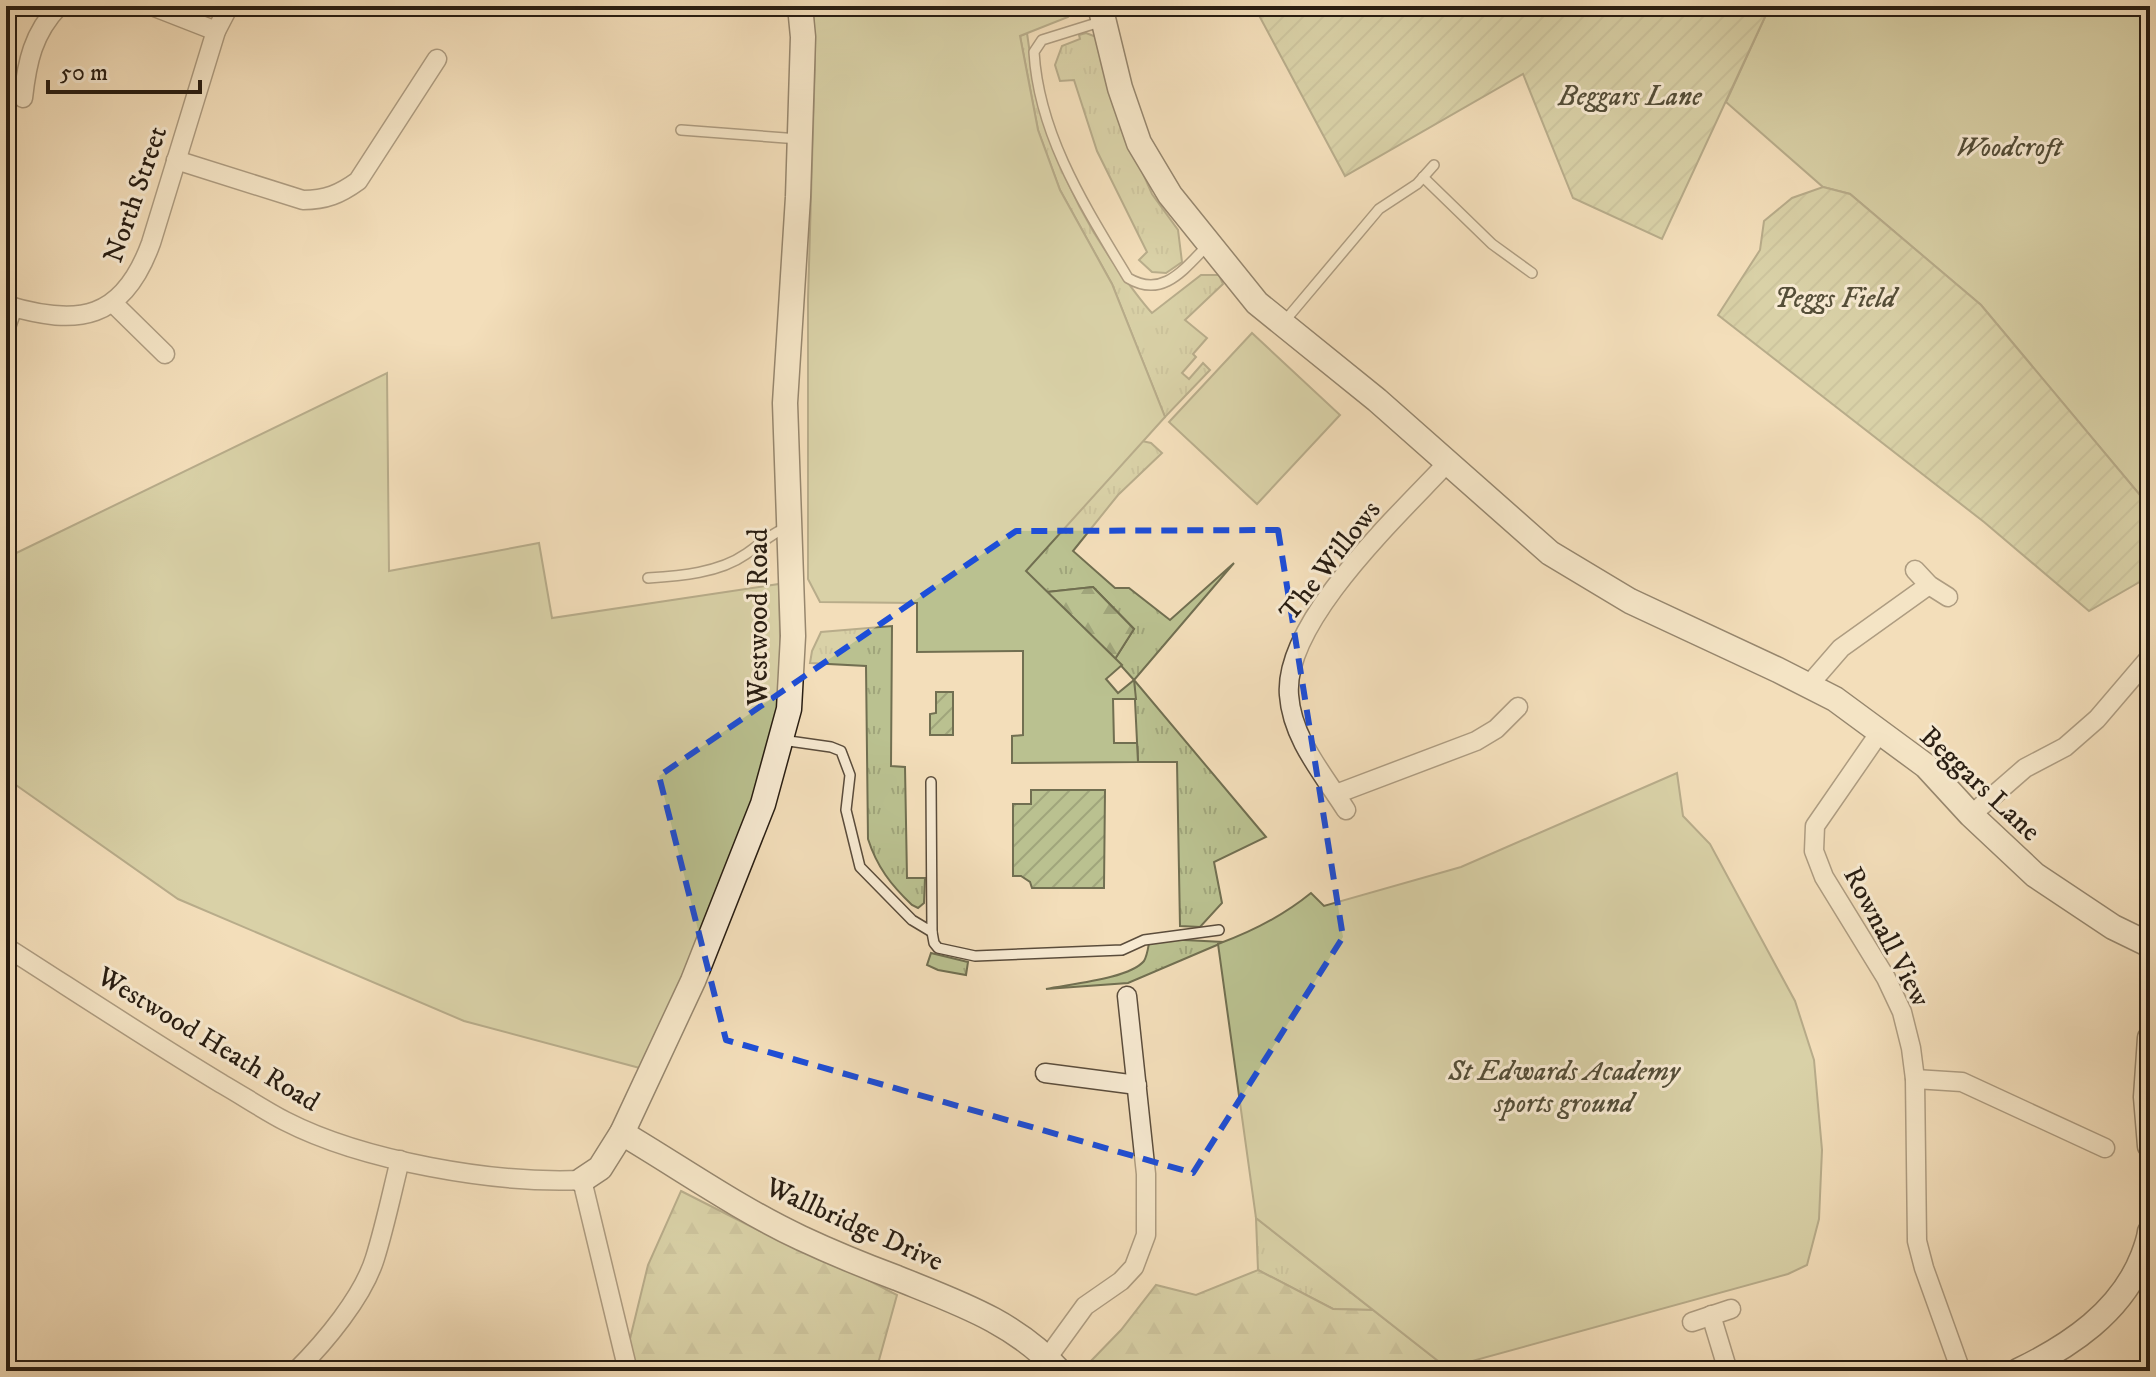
<svg xmlns="http://www.w3.org/2000/svg" width="2156" height="1377" font-family="'IM FELL DW Pica',serif">
<style>
.grass{fill:url(#grass-tufts);stroke:#716f51;stroke-width:2}
.forest{fill:url(#forest-firs);stroke:#716f51;stroke-width:2}
.park{fill:#bac190;stroke:#716f51;stroke-width:2}
.garden{fill:url(#garden-furrows);stroke:#716f51;stroke-width:2}
.lines{fill:none;stroke-linecap:round;stroke-linejoin:round}
.lane-casing{stroke:#5b4d3c;stroke-width:12}
.street-casing{stroke:#5b4d3c;stroke-width:21}
.secondary-casing{stroke:#281d12;stroke-width:27}
.lane{stroke:#f7ead2;stroke-width:9}
.street{stroke:#f7ead2;stroke-width:18}
.secondary{stroke:#f7ead2;stroke-width:24}
.marked{fill:none;stroke:#1d4ed8;stroke-width:6;stroke-dasharray:16 10;stroke-linejoin:round}
.labels{text-anchor:middle;stroke-width:6;stroke-linejoin:round;paint-order:stroke}
.park-label{font-size:28px;font-style:italic;fill:#544e38;stroke:#f7ead2}
.street-label{font-size:28px;fill:#281d12;stroke:#f7ead2}
</style>
<defs>
<pattern id="grass-tufts" width="24" height="20" patternUnits="userSpaceOnUse" patternTransform="scale(2)"><rect width="24" height="20" fill="#bac190"/><path d="M3 7l-1-3M5 7V3M7 7l1-3M15 17l-1-3M17 17v-4M19 17l1-3" fill="none" stroke="#a0a57b"/></pattern>
<pattern id="forest-firs" width="22" height="20" patternUnits="userSpaceOnUse" patternTransform="scale(2)"><rect width="22" height="20" fill="#bac190"/><path d="M5 1l3.5 6h-7zM16 11l3.5 6h-7z" fill="#a0a57b"/></pattern>
<pattern id="garden-furrows" width="10" height="10" patternUnits="userSpaceOnUse" patternTransform="scale(2)"><rect width="10" height="10" fill="#bac190"/><path d="M-1 1l2-2M0 10L10 0M9 11l2-2" fill="none" stroke="#a0a57b"/></pattern>
</defs>
<rect width="100%" height="100%" fill="#f3deba"/>
<filter id="stains"><feTurbulence type="fractalNoise" baseFrequency=".0025" numOctaves="4"/><feColorMatrix values="0 0 0 0 .2 0 0 0 0 .09 0 0 0 0 .02 0 0 0 .5 -.17"/></filter>
<radialGradient id="worn" r=".72"><stop offset=".6" stop-color="#630" stop-opacity="0"/><stop offset="1" stop-color="#630" stop-opacity=".3"/></radialGradient>
<g class="grass">
<path d="M1027,33c11,86 38,161 88,232 12,16 24,34 37,48l49,-38h18l4,9 -38,36 22,18 -14,16 3,3 -14,16 7,6 14,-16 7,7 -45,47 -53,-133 -52,-94 -22,-60 -18,-94z"/>
<polygon points="1086,33 1099,38 1133,151 1152,194 1178,230 1182,262 1166,273 1152,272 1139,260 1147,252 1097,151 1074,80 1060,81 1055,65 1062,46 1080,39 1079,35"/>
<polygon points="1142,441 1151,443 1162,453 1118,495 1073,551 1115,588 1129,588 1170,620 1234,563 1134,680 1266,837 1214,862 1222,903 1200,927 1180,926 1177,762 1138,762 1134,680 1115,659 1134,629 1093,587 1047,592 1025,571"/>
<path d="M892,626l-1,140 14,1 2,111h18l-1,25 -6,5 -6,-3c-21,-20 -35,-38 -44,-66l-2,-173 -56,-3 2,-12 9,-19z"/>
<path d="M1164,939l60,3 -96,41 -82,6c23,-5 83,-10 98,-28 3,-5 4,-12 5,-18z"/>
<polygon points="931,953 968,962 966,975 938,970 927,965"/>
<polygon points="1256,1218 1373,1310 1333,1309 1258,1270"/>
</g>
<g class="forest">
<polygon points="1093,587 1134,629 1115,659 1047,592"/>
<polygon points="681,1191 760,1231 839,1265 897,1295 876,1371 635,1371 628,1347 648,1265"/>
<polygon points="1258,1270 1333,1309 1373,1310 1447,1368 1432,1371 1089,1371 1089,1363 1121,1330 1156,1285 1196,1295"/>
</g>
<g class="park">
<polygon points="813,6 1074,6 1068,17 1020,36 1038,130 1060,190 1112,284 1165,417 1026,571 1122,665 1106,679 1118,693 1134,680 1136,699 1113,699 1114,743 1137,743 1138,762 1012,763 1012,736 1023,735 1023,651 917,652 917,603 820,602 808,579 808,299 815,60"/>
<polygon points="1770,6 2150,6 2150,507 1981,305 1850,194 1823,187 1726,102"/>
<polygon points="1252,333 1340,415 1257,504 1169,422"/>
<polygon points="387,373 389,571 539,543 552,618 779,584 782,740 651,1071 464,1021 178,899 6,778 6,558"/>
<path d="M1677,773l6,43 27,28 85,157 19,59 8,90 -3,69 -12,46 -19,9 -341,94 -191,-150 -38,-274c33,-12 66,-29 93,-51l13,13 137,-39z"/>
</g>
<g class="garden">
<polygon points="1254,6 1770,6 1662,239 1573,198 1523,74 1345,176"/>
<polygon points="1823,187 1850,194 1981,305 2150,507 2150,576 2089,611 1984,522 1718,315 1760,250 1764,221 1792,198"/>
<polygon points="936,692 953,692 953,735 930,735 930,714 936,713"/>
<polygon points="1031,790 1105,790 1104,888 1032,888 1030,882 1021,876 1013,876 1013,804 1031,804"/>
</g>
<g class="lines">
<defs>
<g id="lane">
<path d="M1103,21l-61,19 -8,12c5,84 52,156 94,226 35,21 56,-9 80,-33"/>
<polyline points="681,130 799,139"/>
<polyline points="1423,177 1492,244 1532,273"/>
<polyline points="1283,323 1379,209 1417,184 1434,165"/>
<path d="M648,578c32,-2 71,-5 98,-24 15,-10 25,-21 42,-27"/>
<polyline points="782,740 831,747 841,751 850,775 846,810 860,867 912,920 932,932 931,782"/>
<polyline points="932,932 934,943 938,948 975,956 1122,950 1144,940 1219,930"/>
</g>
<g id="street">
<polyline points="152,6 216,31"/>
<path d="M23,98c4,-36 10,-65 36,-92"/>
<path d="M176,160l127,40c23,0 37,-6 55,-19l79,-122"/>
<polyline points="113,303 165,354"/>
<path d="M6,305c73,22 117,15 145,-62l65,-212 13,-25"/>
<polyline points="6,327 13,307"/>
<polyline points="1915,570 1929,585 1948,597"/>
<polyline points="1808,686 1841,648 1929,585"/>
<polyline points="1880,732 1815,826 1814,851 1824,877 1886,978 1902,1012 1911,1048 1915,1079 1917,1241 1924,1268 1961,1371"/>
<polyline points="1336,794 1476,741 1496,729 1518,707"/>
<path d="M1346,810c-22,-35 -54,-71 -57,-115 -6,-74 112,-182 160,-234"/>
<polyline points="1971,815 2025,768 2065,747 2097,719 2150,657"/>
<path d="M6,947c72,46 143,93 216,137 21,12 42,26 63,37 78,40 210,63 297,59l46,191"/>
<polyline points="1045,1073 1137,1085"/>
<polyline points="1915,1079 1962,1082 2105,1148"/>
<polyline points="1711,1315 1728,1371"/>
<polyline points="1692,1322 1731,1309"/>
<polyline points="1048,1357 1085,1306 1121,1281 1134,1267 1146,1235 1146,1174 1127,996"/>
<path d="M296,1371c29,-29 67,-74 79,-113 10,-32 17,-66 25,-98"/>
</g>
<g id="secondary">
<polyline points="1100,6 1120,88 1139,143 1170,195 1257,303 1377,400 1550,553 1630,601 1778,670 1835,699 1926,766 1971,815 2035,875 2113,927 2150,945"/>
<polyline points="2150,1038 2146,1097 2150,1146"/>
<path d="M622,1133c59,35 117,76 179,105 32,15 64,28 96,40 59,24 119,44 162,93"/>
<polyline points="582,1180 600,1168 622,1133 693,981 763,804 789,709 793,636 785,403 798,197 803,37 800,6"/>
<path d="M2018,1371c52,-25 103,-59 125,-115 3,-8 6,-16 7,-24"/>
</g>
</defs>
<use href="#lane" class="lane-casing"/>
<use href="#street" class="street-casing"/>
<use href="#secondary" class="secondary-casing"/>
<use href="#lane" class="lane"/>
<use href="#street" class="street"/>
<use href="#secondary" class="secondary"/>
</g>
<path d="M0 0H2156V1377H0ZM1278,530l65,407 -150,236 -467,-133 -67,-264 357,-245z" fill="#f3deba" fill-opacity=".55" fill-rule="evenodd"/>
<path class="marked" d="M1278,530l65,407 -150,236 -467,-133 -67,-264 357,-245z"/>
<g class="labels">
<g class="park-label">
<text x="1630" y="105">Beggars Lane</text>
<text x="2009" y="156">Woodcroft</text>
<text x="1835" y="307">Peggs Field</text>
<text x="1564" y="1080">St Edwards Academy<tspan x="1564" dy="32">sports ground</tspan></text>
</g>
<g class="street-label">
<text transform="translate(134 194) rotate(-71)" y="10">North Street</text>
<text transform="translate(1329 560) rotate(-52)" y="10">The Willows</text>
<text transform="translate(757 617) rotate(-90)" y="10">Westwood Road</text>
<text transform="translate(1981 783) rotate(43)" y="10">Beggars Lane</text>
<text transform="translate(1888 936) rotate(62)" y="10">Rownall View</text>
<text transform="translate(209 1038) rotate(31)" y="10">Westwood Heath Road</text>
<text transform="translate(855 1223) rotate(24)" y="10">Wallbridge Drive</text>
</g>
</g>
<rect width="2156" height="1377" fill="none" stroke="#f3deba" stroke-width="32"/>
<rect x="8" y="8" width="2140" height="1361" fill="none" stroke="#281d12" stroke-width="4"/>
<rect x="16" y="16" width="2124" height="1345" fill="none" stroke="#281d12" stroke-width="2"/>
<path d="M48 80v12h152v-12" fill="none" stroke="#281d12" stroke-width="4"/>
<text x="60" y="80" font-size="24" fill="#281d12" stroke="#f7ead2" stroke-width="6" paint-order="stroke">50 m</text>
<rect width="100%" height="100%" filter="url(#stains)"/>
<rect width="100%" height="100%" fill="url(#worn)"/>
</svg>
